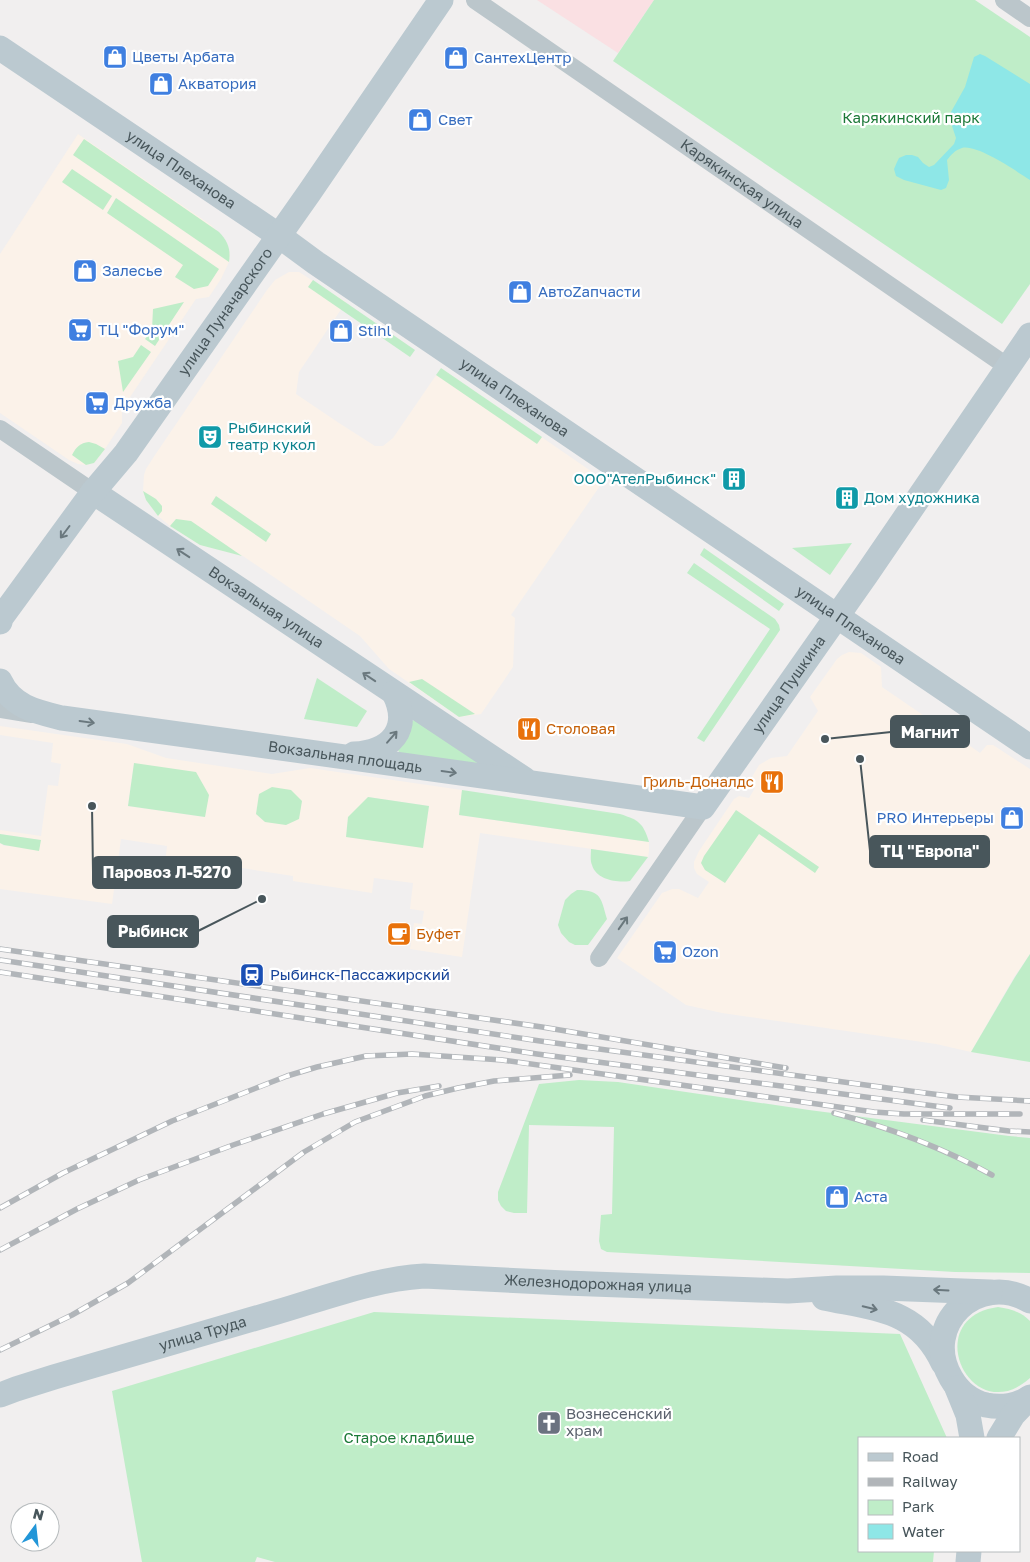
<svg xmlns="http://www.w3.org/2000/svg" width="1030" height="1562" font-family="'Golos Text',sans-serif">
<style>
.commercial{fill:#fbf2e9;fill-rule:evenodd}
.medical{fill:#fae0e3}
.green{fill:#bfedc8}
.water{fill:#8ee7e7}
.lines{fill:none;stroke-linecap:round;stroke-linejoin:round}
.street{stroke:#bbc6cb;stroke-width:18}
.secondary{stroke:#bbc9d0;stroke-width:25}
.rail-casing{stroke:#b1b5b9;stroke-width:5.5}
.rail{stroke:#fff;stroke-width:4;stroke-dasharray:11;stroke-linecap:butt}
.oneway{stroke:#6a787e}
.oneway2{stroke:#6a787d}
.labels{text-anchor:middle;stroke-width:4.5;stroke-linejoin:round;paint-order:stroke}
.shop-label{font-size:15px;fill:#366cbe;stroke:#fff;text-anchor:start}
.park-label{font-size:15px;fill:#1c7938;stroke:#fff}
.street-label{font-size:15px;fill:#48565b;stroke:#fff}
.culture-label{font-size:15px;fill:#0d838f;stroke:#fff;text-anchor:start}
.food-label{font-size:15px;fill:#c56008;stroke:#fff;text-anchor:start}
.transit-label{font-size:15px;fill:#164399;stroke:#fff;text-anchor:start}
.worship-label{font-size:15px;fill:#5b616d;stroke:#fff;text-anchor:start}
.leader{fill:none;stroke:#48565b;stroke-width:2}
.callout-dot{fill:#48565b;stroke:#fff;stroke-width:2}
.callout{fill:#48565b;stroke:#48565b;stroke-width:2}
.callout-label{font-size:16px;text-anchor:middle;font-weight:bold;fill:#fff}
</style>
<rect width="100%" height="100%" fill="#f1efef"/>
<g class="commercial">
<polygon points="78,134 211,225 224,238 230,254 229,262 221,279 209,297 196,299 122,409 122,423 103,452 94,463 86,465 78,464 69,460 0,413 0,254"/>
<polygon points="289,272 299,272 346,302 299,372 296,394 339,423 375,446 383,446 393,438 441,368 604,480 511,615 515,618 513,667 481,714 459,717 389,669 360,636 243,556 200,545 170,526 158,516 146,500 143,491 144,475 146,469 155,455 267,290 275,280"/>
<polygon points="849,652 861,653 881,667 882,687 942,728 949,718 951,718 955,717 962,722 965,733 963,741 980,753 987,745 993,745 1030,769 1030,954 1014,977 971,1052 936,1044 722,1013 686,1005 617,958 662,893 672,889 679,889 698,898 709,882 697,874 694,868 694,862 699,851 734,799 739,796 749,798 755,788 752,784 752,777 759,765 771,758 787,756 818,711 810,697 837,659 842,655"/>
<path d="M0,726l127,18 39,14 106,16 38,-6 152,22 -3,25 190,27v9l-1,6 -168,-24 -18,124 -52,-8 4,-26 8,1 2,-13 -14,-2 3,-26 -39,-5 -2,15 -79,-12v-5l-51,-8 -1,6 -76,-11 2,-17 -46,-7 -9,65 -112,-15v-46l4,3 36,-6 -40,-6v-4l41,6 7,-51 10,1 3,-22 -10,-2 2,-19 -53,-8zM134,763l71,54 -77,-11zM368,797l61,9 -6,41 -1,1z"/>
</g>
<polygon class="medical" points="537,0 654,0 618,53"/>
<g class="green">
<polygon points="654,0 975,0 1030,37 1030,284 1002,324 613,61"/>
<path d="M84,139l135,93c9,9 12,18 10,30l-156,-107z"/>
<polygon points="72,169 112,196 103,210 62,182"/>
<polygon points="116,198 219,269 208,286 194,289 175,277 183,265 107,213"/>
<polygon points="313,280 415,350 410,357 308,287"/>
<polygon points="184,302 155,346 145,339 152,329 153,309"/>
<polygon points="141,345 151,352 123,392 118,361 133,357"/>
<polygon points="441,368 542,437 537,444 436,375"/>
<path d="M89,442l7,2 9,5 -11,14 -8,2 -14,-10c4,-8 8,-12 17,-13z"/>
<polygon points="143,491 156,499 162,506 162,511 158,516 146,500"/>
<polygon points="216,496 271,534 266,542 211,504"/>
<polygon points="176,519 191,521 242,556 200,545 170,526"/>
<polygon points="852,543 830,575 792,548"/>
<polygon points="704,548 784,604 779,611 700,555"/>
<polygon points="694,563 775,619 779,625 780,630 704,742 697,738 770,629 687,573"/>
<polygon points="317,678 367,711 357,727 304,719"/>
<polygon points="422,679 475,714 459,717 409,682"/>
<polygon points="416,719 505,775 400,754 397,748 412,721"/>
<polygon points="134,763 196,772 209,795 205,817 128,806"/>
<polygon points="272,787 291,790 302,801 299,819 286,825 265,822 256,814 259,794"/>
<path d="M462,790l158,24c19,6 23,9 29,28l-190,-27z"/>
<polygon points="368,797 429,806 423,848 346,837 348,817"/>
<polygon points="736,810 819,867 815,873 759,834 725,883 705,870 701,863 704,856"/>
<polygon points="0,834 41,840 39,851 4,845 0,843"/>
<path d="M591,849l57,8 -18,24c-12,2 -34,-1 -38,-16 -2,-4 -1,-11 -1,-16z"/>
<path d="M577,890c25,0 24,9 30,29l-19,26h-13l-6,-3 -8,-9 -3,-8 7,-25 6,-6z"/>
<polygon points="1030,954 1030,1062 971,1052 1015,977"/>
<polygon points="579,1080 618,1082 809,1110 1009,1136 1030,1138 1030,1273 955,1272 607,1252 601,1249 599,1241 601,1215 612,1214 614,1127 529,1125 527,1213 514,1213 506,1211 501,1206 498,1200 498,1192 539,1084"/>
<path d="M998,1307c13,2 23,5 32,14v57c-59,53 -112,-60 -32,-71z"/>
<polygon points="374,1312 900,1334 947,1438 859,1438 859,1551 934,1551 933,1562 275,1562 257,1557 255,1562 142,1562 112,1391"/>
</g>
<path class="water" d="M980,54l5,2 45,28v96c-14,-9 -53,-36 -68,-32 -7,2 -11,7 -15,12l2,20 -3,8 -5,2 -37,-10 -8,-4 -2,-7 3,-7 2,-4 7,-3h6l6,2 5,6 6,4 5,-2 20,-21 2,-6 -6,-18 1,-8 14,-25 9,-30z"/>
<g class="lines">
<g class="street">
<path id="s1" d="M475,0l533,367"/>
<polyline points="1004,0 1030,18"/>
<polyline points="0,429 93,492"/>
<polyline points="0,709 32,714"/>
<polyline points="599,958 703,807"/>
</g>
<g class="secondary">
<path id="s2" d="M0,48l278,187 38,28 714,484"/>
<path id="s3" d="M93,492l431,287"/>
<path id="s4" d="M0,622l1,-4 92,-126 33,-39 183,-260 132,-193"/>
<path id="s5" d="M0,681c12,26 37,31 62,37 214,29 427,59 641,89l163,-232 164,-240"/>
<path d="M354,754c37,-2 58,-25 40,-61"/>
<path d="M824,1298c52,11 94,11 119,65"/>
<path d="M1030,1301c-52,-31 -110,24 -79,77 8,14 19,23 35,27 15,3 32,1 44,-8"/>
<polyline points="957,1388 968,1415 972,1438"/>
<path id="s6" d="M0,1395l16,-6 38,-12c74,-22 148,-43 223,-65 48,-14 97,-33 147,-36l141,7 223,8 49,-3h46l107,4"/>
<polyline points="999,1438 1013,1415 1028,1399"/>
<polyline points="968,1562 969,1551"/>
</g>
<defs>
<g id="rail">
<polyline points="0,949 542,1027 786,1068"/>
<polyline points="0,960 540,1041 925,1093 957,1097 1030,1101"/>
<polyline points="0,972 537,1054 950,1108"/>
<path d="M834,1113c57,15 107,34 158,62"/>
<polyline points="923,1120 1009,1131 1030,1132"/>
<polyline points="0,1208 63,1173 172,1121 287,1076 317,1067 366,1056 412,1054 502,1060 874,1112 904,1114 1020,1114"/>
<polyline points="0,1250 77,1209 139,1180 233,1145 323,1114 397,1093 439,1086"/>
<polyline points="0,1350 72,1315 128,1283 304,1152 355,1122 425,1096 458,1088 494,1081 570,1075"/>
</g>
</defs>
<use href="#rail" class="rail-casing"/>
<use href="#rail" class="rail"/>
</g>
<defs><path id="oneway-shaft" d="M-6 0H5M1.5-3L5.5 0L1.5 3" fill="none" stroke-width="1.6" stroke-linecap="round" stroke-linejoin="round" transform="scale(1.25)"/></defs>
<g class="oneway">
<use href="#oneway-shaft" transform="translate(65 532) rotate(127)"/>
<use href="#oneway-shaft" transform="translate(183 553) rotate(-147)"/>
<use href="#oneway-shaft" transform="translate(369 677) rotate(-146)"/>
<use href="#oneway-shaft" transform="translate(87 722) rotate(8)"/>
<use href="#oneway-shaft" transform="translate(392 737) rotate(-49)"/>
<use href="#oneway-shaft" transform="translate(449 772) rotate(8)"/>
<use href="#oneway-shaft" transform="translate(941 1290) rotate(-177)"/>
<use href="#oneway-shaft" transform="translate(870 1308) rotate(13)"/>
</g>
<use class="oneway2" href="#oneway-shaft" transform="translate(623 923) rotate(-55)"/>
<defs>
<symbol id="shop-square" viewBox="-11 -11 22 22"><rect x="-9" y="-9" width="18" height="18" rx="4" fill="#3f7fe0" stroke="#fff"/><path d="M-5-2.5h2.3a2.7 3.5 0 0 1 5.4 0H5L5.5 6h-11ZM-1.5-2.5h3a1.5 2.3 0 0 0-3 0Z" fill="#fff"/></symbol>
<symbol id="supermarket-square" viewBox="-11 -11 22 22"><rect x="-9" y="-9" width="18" height="18" rx="4" fill="#3f7fe0" stroke="#fff"/><path d="M-6-5.5h2.5l.6 2H6L4.5 2H-2.5L-4.4-4H-6ZM-1.5 3.2a1.3 1.3 0 1 0 .1 0ZM3 3.2a1.3 1.3 0 1 0 .1 0Z" fill="#fff"/></symbol>
<symbol id="theatre-square" viewBox="-11 -11 22 22"><rect x="-9" y="-9" width="18" height="18" rx="4" fill="#0f9aa8" stroke="#fff"/><path d="M-5-5.5Q0-4 5-5.5V0Q5 5 0 6Q-5 5-5 0ZM-3.3-2.5H-1v1.5H-3.3ZM1-2.5H3.3v1.5H1ZM-2.8 1Q0 5.5 2.8 1Z" fill="#fff"/></symbol>
<symbol id="building-square" viewBox="-11 -11 22 22"><rect x="-9" y="-9" width="18" height="18" rx="4" fill="#0f9aa8" stroke="#fff"/><path d="M-4-6H4V6H1V3H-1V6H-4ZM-2.5-4.3h1.7v1.8h-1.7ZM.8-4.3h1.7v1.8H.8ZM-2.5-1h1.7V.8h-1.7ZM.8-1h1.7V.8H.8Z" fill="#fff"/></symbol>
<symbol id="restaurant-square" viewBox="-11 -11 22 22"><rect x="-9" y="-9" width="18" height="18" rx="4" fill="#e8710a" stroke="#fff"/><path d="M-5-6h1v4h1v-4h1v4h1v-4h1v5L-1.5 .5V6h-2V.5L-5-1ZM5-6V6H3V1.5H1.5Q1.5-4 5-6Z" fill="#fff"/></symbol>
<symbol id="cafe-square" viewBox="-11 -11 22 22"><rect x="-9" y="-9" width="18" height="18" rx="4" fill="#e8710a" stroke="#fff"/><path d="M-5.5-4.5H6V0H3Q3 3.5 0 3.5H-2.5Q-5.5 3.5-5.5 0ZM3-3.2v2h1.7v-2ZM-6 4.5H4V6H-6Z" fill="#fff"/></symbol>
<symbol id="station-square" viewBox="-11 -11 22 22"><rect x="-9" y="-9" width="18" height="18" rx="4" fill="#1a4fb4" stroke="#fff"/><path d="M-3-6H3Q5-6 5-4V2Q5 4 3 4L4.5 6H3L1.5 4h-3L-3 6H-4.5L-3 4Q-5 4-5 2V-4Q-5-6-3-6ZM-3.5-4v3h7v-3ZM-3.5 1v1.5H-2V1ZM2 1v1.5H3.5V1Z" fill="#fff"/></symbol>
<symbol id="church-square" viewBox="-11 -11 22 22"><rect x="-9" y="-9" width="18" height="18" rx="4" fill="#6b7280" stroke="#fff"/><path d="M-1.2-6h2.4v3.5h3.3v2.4h-3.3V6h-2.4V-.1h-3.3v-2.4h3.3Z" fill="#fff"/></symbol>
</defs>
<g fill-rule="evenodd">
<use href="#shop-square" x="101" y="43" width="28" height="28"/>
<use href="#shop-square" x="442" y="44" width="28" height="28"/>
<use href="#shop-square" x="147" y="70" width="28" height="28"/>
<use href="#shop-square" x="406" y="106" width="28" height="28"/>
<use href="#shop-square" x="71" y="257" width="28" height="28"/>
<use href="#shop-square" x="506" y="278" width="28" height="28"/>
<use href="#supermarket-square" x="66" y="316" width="28" height="28"/>
<use href="#shop-square" x="327" y="317" width="28" height="28"/>
<use href="#supermarket-square" x="83" y="389" width="28" height="28"/>
<use href="#theatre-square" x="196" y="423" width="28" height="28"/>
<use href="#building-square" x="720" y="465" width="28" height="28"/>
<use href="#building-square" x="833" y="484" width="28" height="28"/>
<use href="#restaurant-square" x="515" y="715" width="28" height="28"/>
<use href="#restaurant-square" x="758" y="768" width="28" height="28"/>
<use href="#shop-square" x="998" y="804" width="28" height="28"/>
<use href="#cafe-square" x="385" y="920" width="28" height="28"/>
<use href="#supermarket-square" x="651" y="938" width="28" height="28"/>
<use href="#station-square" x="238" y="961" width="28" height="28"/>
<use href="#shop-square" x="823" y="1183" width="28" height="28"/>
<use href="#church-square" x="535" y="1409" width="28" height="28"/>
</g>
<g class="labels">
<g class="shop-label">
<text x="132" y="62">Цветы Арбата</text>
<text x="474" y="63">СантехЦентр</text>
<text x="178" y="89">Акватория</text>
<text x="438" y="125">Свет</text>
<text x="102" y="276">Залесье</text>
<text x="538" y="297">AвтоZапчасти</text>
<text x="98" y="335">ТЦ "Форум"</text>
<text x="358" y="336">Stihl</text>
<text x="114" y="408">Дружба</text>
<text x="994" y="823" text-anchor="end">PRO Интерьеры</text>
<text x="682" y="957">Ozon</text>
<text x="854" y="1202">Аста</text>
</g>
<g class="park-label">
<text x="911" y="123">Карякинский парк</text>
<text x="409" y="1443">Старое кладбище</text>
</g>
<g class="street-label">
<text dy="5" stroke="none"><textPath href="#s2" startOffset="218">улица Плеханова</textPath></text>
<text dy="5" stroke="none"><textPath href="#s1" startOffset="324">Карякинская улица</textPath></text>
<text dy="5" stroke="none"><textPath href="#s4" startOffset="384">улица Луначарского</textPath></text>
<text dy="5" stroke="none"><textPath href="#s2" startOffset="622">улица Плеханова</textPath></text>
<text dy="5" stroke="none"><textPath href="#s3" startOffset="208">Вокзальная улица</textPath></text>
<text dy="5" stroke="none"><textPath href="#s2" startOffset="1028">улица Плеханова</textPath></text>
<text dy="5" stroke="none"><textPath href="#s5" startOffset="872">улица Пушкина</textPath></text>
<text dy="5" stroke="none"><textPath href="#s5" startOffset="361">Вокзальная площадь</textPath></text>
<text dy="5" stroke="none"><textPath href="#s6" startOffset="615">Железнодорожная улица</textPath></text>
<text dy="5" stroke="none"><textPath href="#s6" startOffset="212">улица Труда</textPath></text>
</g>
<g class="culture-label">
<text x="228" y="433">Рыбинский<tspan x="228" dy="17">театр кукол</tspan></text>
<text x="716" y="484" text-anchor="end">ООО"АтелРыбинск"</text>
<text x="864" y="503">Дом художника</text>
</g>
<g class="food-label">
<text x="546" y="734">Столовая</text>
<text x="754" y="787" text-anchor="end">Гриль-Доналдс</text>
<text x="416" y="939">Буфет</text>
</g>
<g class="transit-label">
<text x="270" y="980">Рыбинск-Пассажирский</text>
</g>
<g class="worship-label">
<text x="566" y="1419">Вознесенский<tspan x="566" dy="17">храм</tspan></text>
</g>
</g>
<path class="leader" d="M825 739L891 732M860 759L870 851M92 806L93 872M262 899L198 931"/>
<g class="callout-dot">
<circle cx="825" cy="739" r="5"/>
<circle cx="860" cy="759" r="5"/>
<circle cx="92" cy="806" r="5"/>
<circle cx="262" cy="899" r="5"/>
</g>
<g class="callout">
<rect x="891" y="716" width="78" height="31" rx="5"/>
<rect x="870" y="836" width="119" height="31" rx="5"/>
<rect x="93" y="857" width="148" height="31" rx="5"/>
<rect x="108" y="916" width="90" height="31" rx="5"/>
</g>
<g class="callout-label">
<text x="930" y="738">Магнит</text>
<text x="930" y="857">ТЦ "Европа"</text>
<text x="167" y="878">Паровоз Л-5270</text>
<text x="153" y="937">Рыбинск</text>
</g>
<rect x="858" y="1437" width="162" height="115" fill="#ffffff" stroke="#b6bbbd"/>
<rect x="868" y="1453" width="25" height="8" fill="#bbc9d0" stroke="#b6bbbd"/>
<text x="902" y="1462" font-size="15" fill="#48565b">Road</text>
<rect x="868" y="1478" width="25" height="8" fill="#b1b5b9" stroke="#b6bbbd"/>
<text x="902" y="1487" font-size="15" fill="#48565b">Railway</text>
<rect x="868" y="1500" width="25" height="15" fill="#bfedc8" stroke="#b6bbbd"/>
<text x="902" y="1512" font-size="15" fill="#48565b">Park</text>
<rect x="868" y="1524" width="25" height="15" fill="#8ee7e7" stroke="#b6bbbd"/>
<text x="902" y="1537" font-size="15" fill="#48565b">Water</text>
<g transform="translate(35 1527) rotate(15)"><circle r="24" fill="#ffffff" stroke="#b6bbbd"/>
<path d="M0-4L9 19L0 12L-9 19Z" fill="#2296d8"/>
<text y="-8" font-size="14" font-weight="bold" text-anchor="middle" fill="#48565b">N</text>
</g>
</svg>
